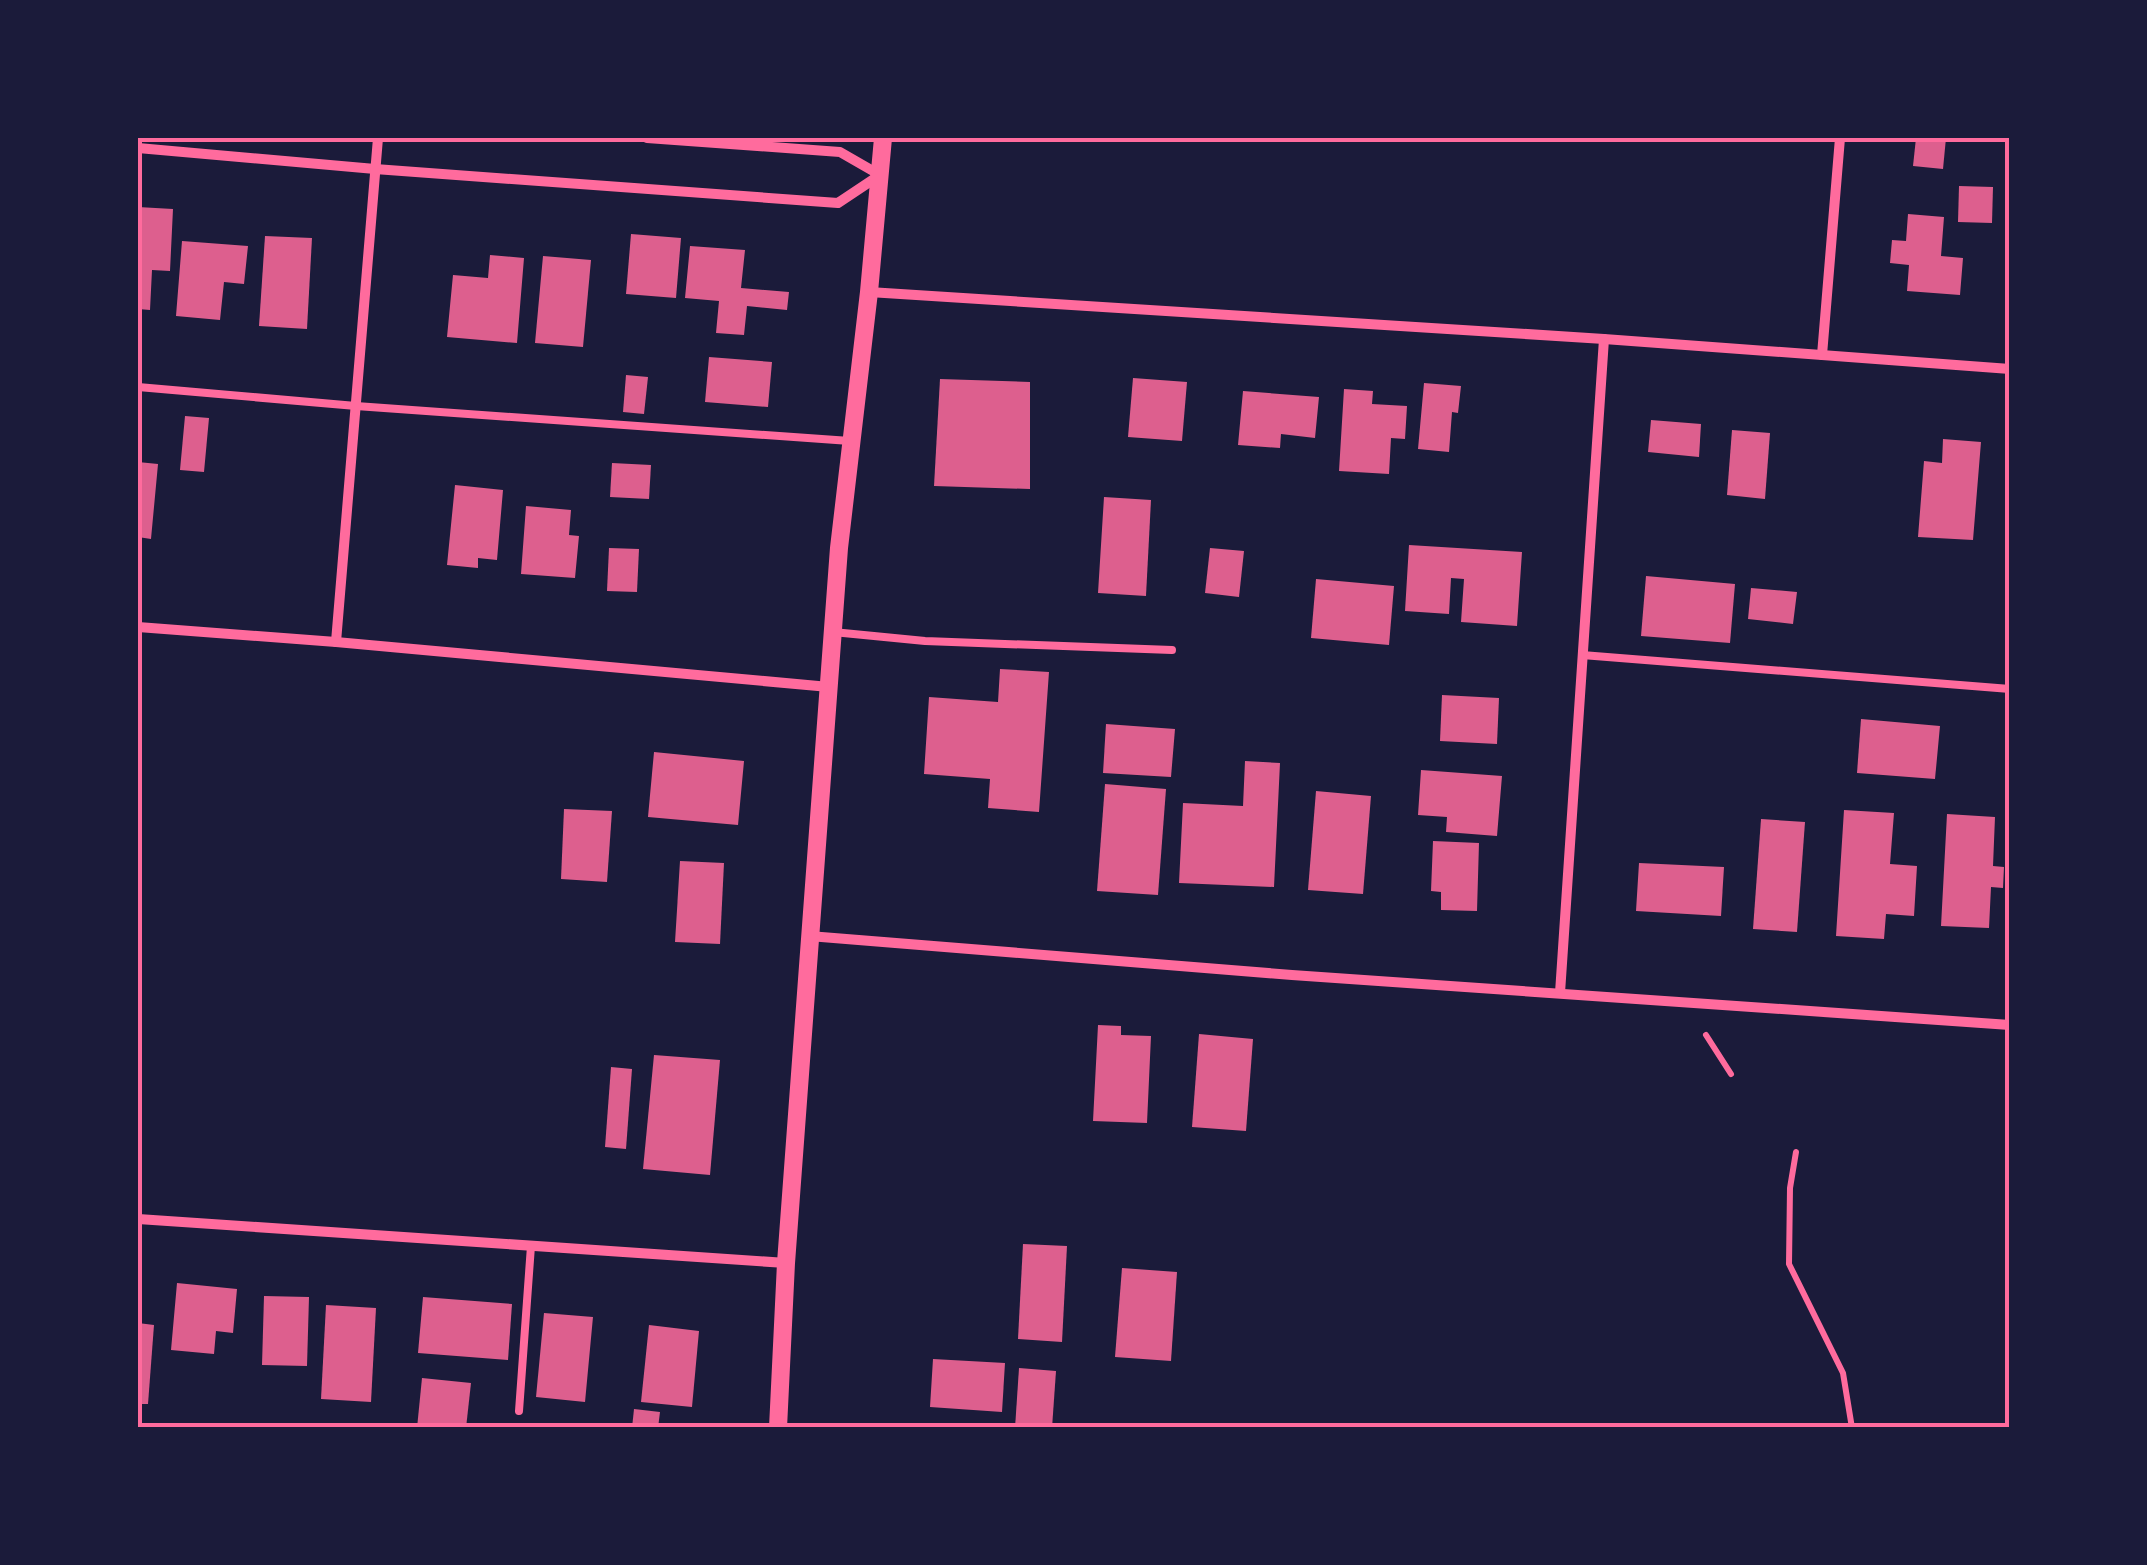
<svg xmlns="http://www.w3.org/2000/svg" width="2147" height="1565" font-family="'Space Grotesk',sans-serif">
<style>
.building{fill:#dd5f8e}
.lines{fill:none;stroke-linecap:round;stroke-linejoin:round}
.path{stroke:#ff6b9d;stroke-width:6}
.service{stroke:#ff6b9d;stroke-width:8}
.minor{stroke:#ff6b9d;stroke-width:10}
.tertiary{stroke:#ff6b9d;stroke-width:18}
.neatline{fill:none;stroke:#ff6b9d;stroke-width:4}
</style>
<rect width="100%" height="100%" fill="#1b1b3a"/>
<g class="building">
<polygon points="1916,138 1946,138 1943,169 1913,166"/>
<polygon points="1959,186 1993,187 1992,223 1958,222"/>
<polygon points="138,207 173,209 170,271 152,270 150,310 138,309"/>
<polygon points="1908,214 1944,217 1941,256 1963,258 1960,295 1907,291 1909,265 1890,263 1892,240 1906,241"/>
<polygon points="631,234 681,238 676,298 626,294"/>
<polygon points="265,236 312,238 307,329 259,326"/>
<polygon points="182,241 248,246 244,284 224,282 220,320 176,316"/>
<polygon points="690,246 745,250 741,288 789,292 787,310 747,306 744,335 716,333 719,301 685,298"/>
<polygon points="490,255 524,258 517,343 447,337 453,275 488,278"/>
<polygon points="543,256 591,260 583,347 535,343"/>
<polygon points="709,357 772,362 768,407 705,402"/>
<polygon points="626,375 648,377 644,414 623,412"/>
<polygon points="1133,378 1187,382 1182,441 1128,437"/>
<polygon points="940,379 1030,382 1030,489 934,486"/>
<polygon points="1424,383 1461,386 1458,413 1452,412 1449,452 1418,449"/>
<polygon points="1344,389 1373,391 1372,404 1407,406 1405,439 1391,438 1389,474 1339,471"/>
<polygon points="1243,391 1319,397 1315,438 1281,434 1280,448 1238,445"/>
<polygon points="185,416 209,418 204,472 180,470"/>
<polygon points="1651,420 1701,424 1699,457 1648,452"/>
<polygon points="1732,430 1770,433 1765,499 1727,495"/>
<polygon points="1943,439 1981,442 1973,540 1918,537 1924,461 1942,463"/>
<polygon points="138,462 158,464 151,539 138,537"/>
<polygon points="612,463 651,465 649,499 610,497"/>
<polygon points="455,485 503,490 497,560 478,558 478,568 447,565"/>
<polygon points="1104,497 1151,500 1146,596 1098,593"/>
<polygon points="526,506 571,510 569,535 579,536 575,578 521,574"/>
<polygon points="1409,545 1522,552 1517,626 1461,622 1464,579 1451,578 1449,614 1405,611"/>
<polygon points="609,548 639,549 637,592 607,591"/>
<polygon points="1210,548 1244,551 1239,597 1205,593"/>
<polygon points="1646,576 1735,584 1730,643 1641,636"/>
<polygon points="1316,579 1394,586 1389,645 1311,638"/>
<polygon points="1751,588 1797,592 1793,624 1748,619"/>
<polygon points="1000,669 1049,672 1039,812 988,808 990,779 924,774 929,697 998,702"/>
<polygon points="1442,695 1499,698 1497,744 1440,741"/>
<polygon points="1861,719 1940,726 1935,779 1857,773"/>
<polygon points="1106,724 1175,729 1171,777 1103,773"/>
<polygon points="654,752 744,761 738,825 648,817"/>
<polygon points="1245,761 1280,763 1274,887 1179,883 1183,803 1243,806"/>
<polygon points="1421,770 1502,776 1497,836 1446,832 1447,817 1418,815"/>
<polygon points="1105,784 1166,789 1158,895 1097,891"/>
<polygon points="1316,791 1371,796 1363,894 1308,890"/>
<polygon points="564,809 612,811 607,882 561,879"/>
<polygon points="1844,810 1894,813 1890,864 1917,866 1914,916 1886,914 1884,939 1836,936"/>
<polygon points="1947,814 1995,817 1993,866 2004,867 2003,888 1991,887 1989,928 1941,926"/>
<polygon points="1761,819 1805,822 1797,932 1753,929"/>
<polygon points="1433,841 1479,843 1477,911 1441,910 1441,892 1431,891"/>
<polygon points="680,861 724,863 720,944 675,942"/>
<polygon points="1639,863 1724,867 1721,916 1636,911"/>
<polygon points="1098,1025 1121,1026 1121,1035 1151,1036 1147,1123 1093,1121"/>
<polygon points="1199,1034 1253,1039 1246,1131 1192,1127"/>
<polygon points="654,1055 720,1060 710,1175 643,1169"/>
<polygon points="611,1067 632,1069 626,1149 605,1147"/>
<polygon points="1023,1244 1067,1246 1062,1342 1018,1339"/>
<polygon points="1122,1268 1177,1272 1171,1361 1115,1357"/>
<polygon points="177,1283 237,1289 233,1333 216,1331 214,1354 171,1350"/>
<polygon points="264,1296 309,1297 307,1366 262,1365"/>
<polygon points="423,1297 512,1304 508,1360 418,1353"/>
<polygon points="326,1305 376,1308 371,1402 321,1399"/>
<polygon points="544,1313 593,1317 585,1402 536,1397"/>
<polygon points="138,1323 154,1325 148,1404 138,1404"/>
<polygon points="649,1325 699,1331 692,1407 641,1402"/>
<polygon points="933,1359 1005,1363 1002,1412 930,1407"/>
<polygon points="1019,1368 1056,1371 1052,1428 1015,1428"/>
<polygon points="422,1378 471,1383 466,1428 417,1428"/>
<polygon points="634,1409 660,1412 658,1428 632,1428"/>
</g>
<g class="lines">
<g class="path">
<polyline points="1706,1035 1731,1074"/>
<polyline points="1796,1152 1790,1188 1789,1264 1843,1373 1852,1428"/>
</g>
<g class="service">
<polyline points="138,387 356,406 850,441"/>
<polyline points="833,632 925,641 1172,650"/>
<polyline points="1582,655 2010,689"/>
<polyline points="519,1411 531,1246"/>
</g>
<g class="minor">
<polyline points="138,148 375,169 838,203 880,175 840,152 647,138"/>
<polyline points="869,292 1604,339 2010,369"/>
<polyline points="1822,355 1840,138"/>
<polyline points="138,627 336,642 829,687"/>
<polyline points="336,642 378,138"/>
<polyline points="809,936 1292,975 2010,1025"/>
<polyline points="1560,993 1604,339"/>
<polyline points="138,1219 786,1263"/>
</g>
<polyline class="tertiary" points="778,1428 786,1263 839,548 869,292 883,138"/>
</g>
<rect width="2147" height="1565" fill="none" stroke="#1b1b3a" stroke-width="280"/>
<rect x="140" y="140" width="1867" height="1285" class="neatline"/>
</svg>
